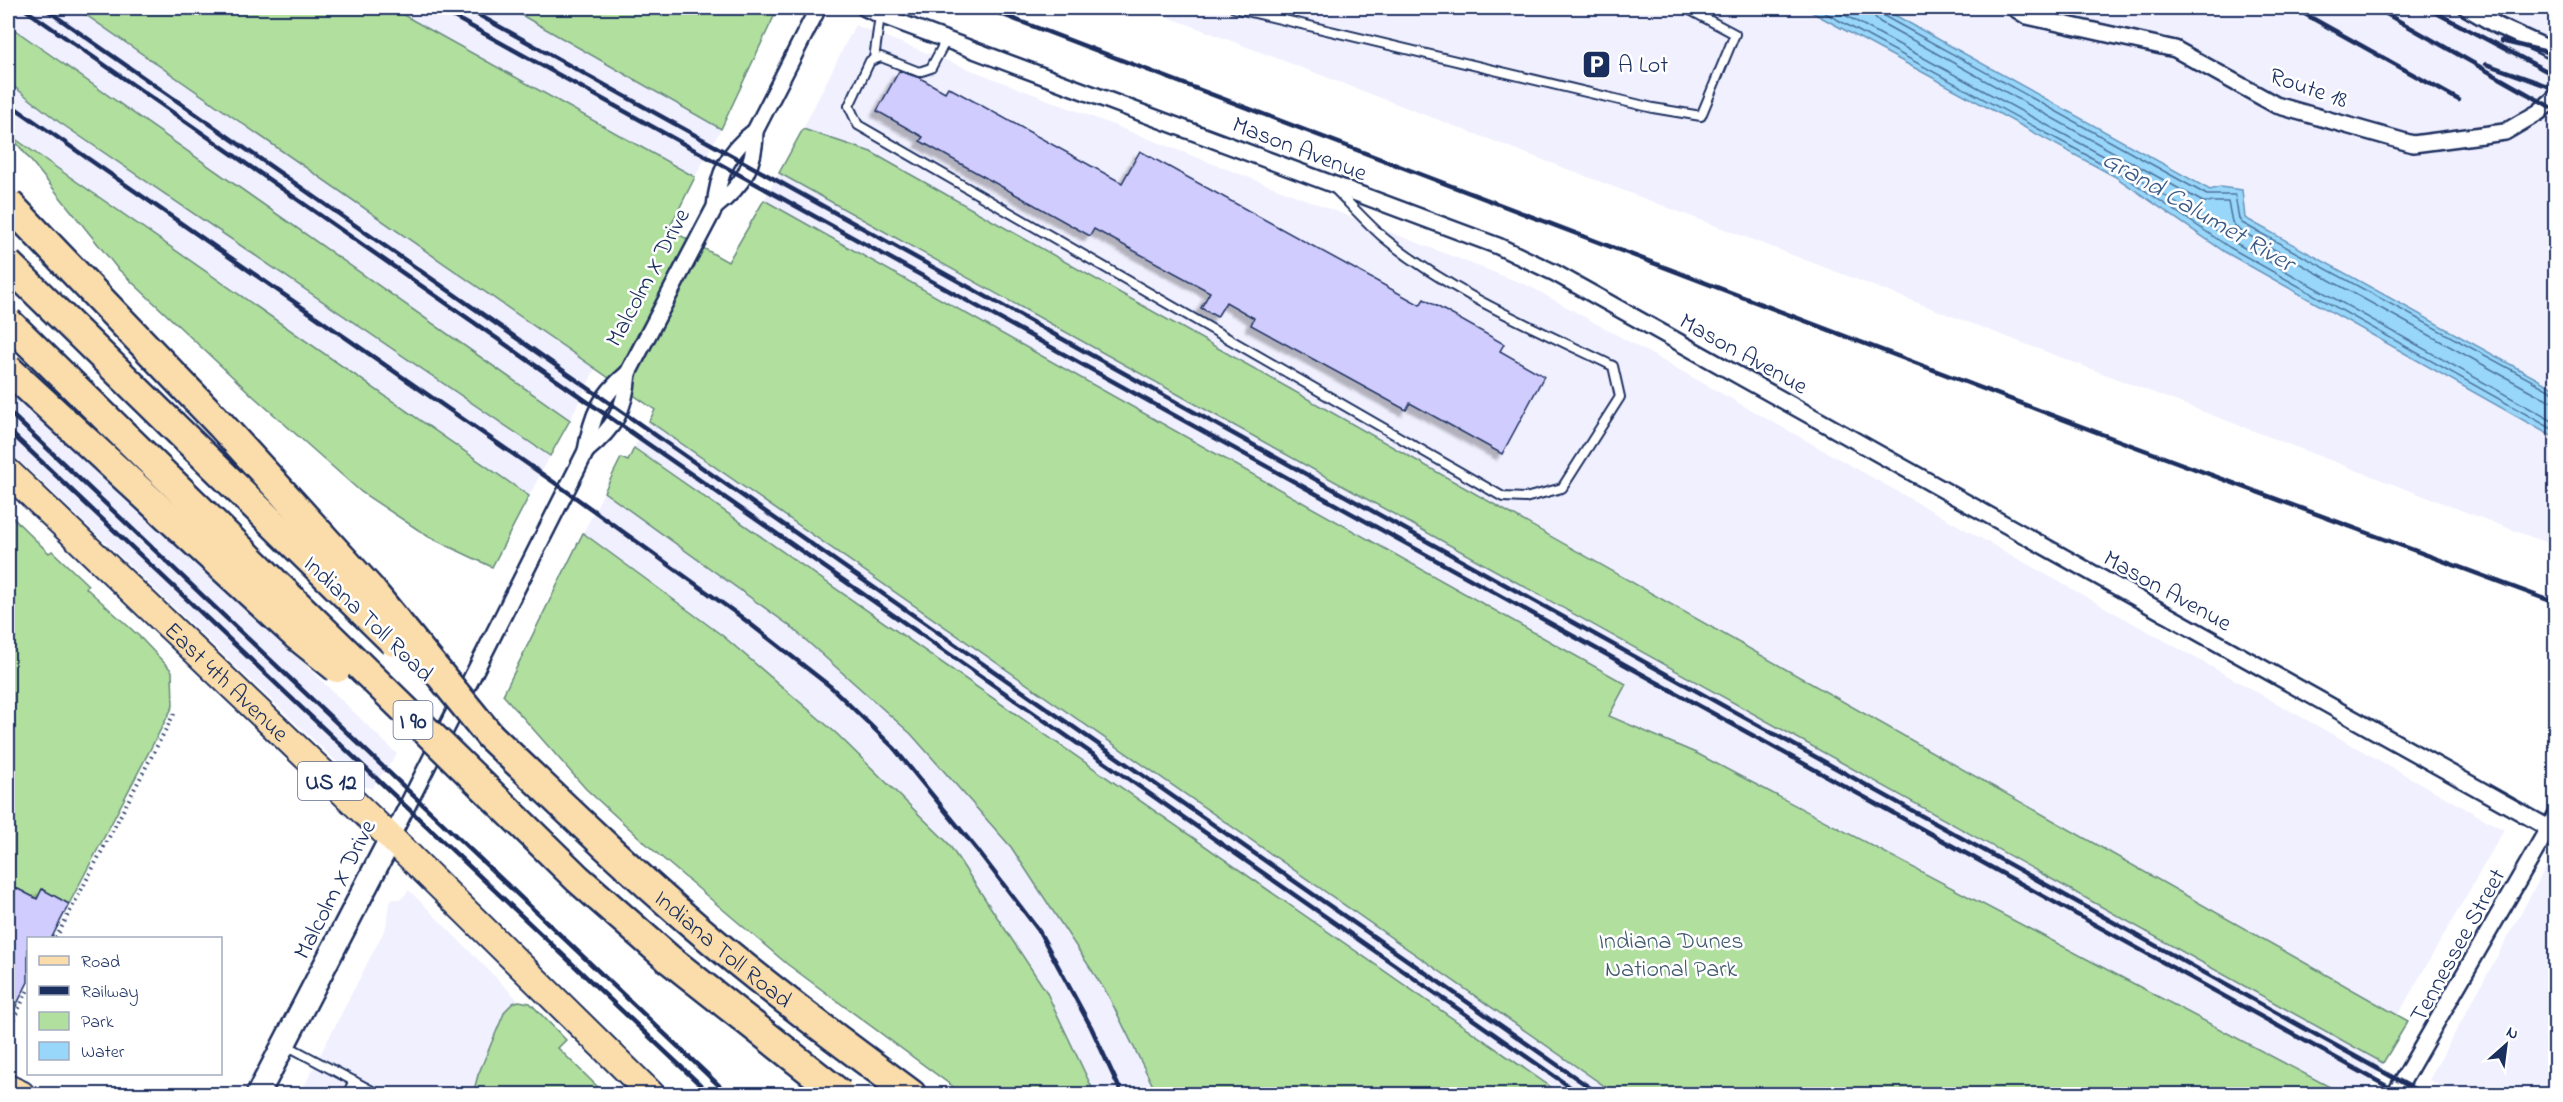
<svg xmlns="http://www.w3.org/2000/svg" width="2563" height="1102" font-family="'Indie Flower',sans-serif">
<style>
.built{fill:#f1f0ff}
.green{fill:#b1df9e;stroke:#66877e;stroke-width:1.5}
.water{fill:#98d7f9;stroke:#6694bb;stroke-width:1.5}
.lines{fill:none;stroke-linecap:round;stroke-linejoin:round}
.shore{stroke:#4d729c;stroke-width:1.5}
.building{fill:#d0ccfe;stroke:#1b2f5e;stroke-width:1.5;filter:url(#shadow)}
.lane-casing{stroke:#1b2f5e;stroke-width:12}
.street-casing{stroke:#1b2f5e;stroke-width:20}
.secondary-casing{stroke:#1b2f5e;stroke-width:27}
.primary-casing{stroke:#1b2f5e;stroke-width:30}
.highway-casing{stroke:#1b2f5e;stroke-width:33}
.path{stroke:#1b2f5e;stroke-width:4;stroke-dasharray:1.5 4.5;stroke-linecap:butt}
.lane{stroke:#fff;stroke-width:8}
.street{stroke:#fff;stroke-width:15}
.secondary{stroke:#fff;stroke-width:22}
.primary{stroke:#fbddab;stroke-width:26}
.highway{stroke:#fbddab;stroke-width:28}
.rail{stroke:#1b2f5e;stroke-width:4.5}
.highway-bridge-casing{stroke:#1b2f5e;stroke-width:33;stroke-linecap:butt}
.highway-bridge{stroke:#fbddab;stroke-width:28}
.labels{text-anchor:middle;stroke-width:5;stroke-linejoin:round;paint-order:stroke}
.shield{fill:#fff;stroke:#5f6d8e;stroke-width:1.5}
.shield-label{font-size:22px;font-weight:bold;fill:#1b2f5e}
.poi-label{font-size:24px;fill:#1b2f5e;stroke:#fff;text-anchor:start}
.street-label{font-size:24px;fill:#1b2f5e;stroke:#fff}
.park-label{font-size:24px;fill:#405b6e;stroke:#fff}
.water-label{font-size:26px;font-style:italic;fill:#3a5985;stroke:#fff}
</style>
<defs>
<filter id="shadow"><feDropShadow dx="-5.5" dy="5.5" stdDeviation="1.5" flood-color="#0004"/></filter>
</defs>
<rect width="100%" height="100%" fill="#fff"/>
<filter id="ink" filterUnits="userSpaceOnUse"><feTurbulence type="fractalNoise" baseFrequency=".0167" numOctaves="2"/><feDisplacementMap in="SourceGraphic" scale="12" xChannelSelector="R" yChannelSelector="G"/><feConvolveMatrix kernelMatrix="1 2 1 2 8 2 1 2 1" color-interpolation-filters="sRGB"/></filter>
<g filter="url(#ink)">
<g class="built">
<polygon points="8,8 76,8 595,369 570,420 8,25"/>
<polygon points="391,8 509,8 721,129 695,177"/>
<polygon points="1145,8 2555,8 2555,546"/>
<polygon points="855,25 1529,286 2504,830 2398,1015 871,152 803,129"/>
<polygon points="8,82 59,122 550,456 529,496 8,133"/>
<polygon points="779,173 2383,1063 2367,1094 2343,1094 1698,754 1608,716 1626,684 764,200"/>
<polygon points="8,385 189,552 397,754 372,788 362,786 8,450"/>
<polygon points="649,421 1080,719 1616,1094 1561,1094 634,448"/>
<polygon points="604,492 790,626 910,734 1011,847 1108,995 1157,1094 1095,1094 1046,991 948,843 837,734 723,636 583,533"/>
<polygon points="2555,851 2555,1094 2456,1094 2429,1080"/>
<polygon points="409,890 519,1001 513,1003 505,1011 478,1075 473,1094 300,1094 386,927 389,904 393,899 401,899"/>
</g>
<g class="green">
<polygon points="76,8 391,8 695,177 669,229 728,262 764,200 1626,684 1609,716 1698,754 2343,1094 1616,1094 649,421 655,410"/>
<polygon points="509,8 778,8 721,129"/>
<polygon points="8,25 570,420 550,456 59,122 8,82"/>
<polygon points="803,129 871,152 2408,1021 2383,1063 779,173"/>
<polygon points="11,136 529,496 492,567 429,537 361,492 253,396 117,268"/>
<polygon points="634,448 1561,1094 1157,1094 1108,995 1011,847 911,734 790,626 604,492 621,458 628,461"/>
<polygon points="8,513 49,553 52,551 88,585 86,588 139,636 172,671 173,706 69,904 42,889 37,899 16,888 8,904"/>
<polygon points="583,533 723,636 837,734 948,843 1046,991 1095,1094 963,1094 787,964 653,850 586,789 503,695"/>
<polygon points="519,1001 530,1003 566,1040 558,1048 605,1094 473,1094 478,1075 505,1011 513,1003"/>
</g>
<polygon class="water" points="1804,8 1882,8 2210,190 2220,187 2242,190 2245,218 2555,389 2555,438 2225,252 2114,176"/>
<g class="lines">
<g class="shore">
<polyline points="1816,8 2116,171 2229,247 2556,431"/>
<polyline points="1832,8 2120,165 2232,241 2556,423"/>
<polyline points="1873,8 1875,17 1880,22 2203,202 2228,202 2232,222 2239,230 2547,400 2556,402"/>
<polyline points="1880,8 1884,16 2207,195 2235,195 2239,219 2242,223 2556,394"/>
</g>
</g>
<g class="building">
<polygon points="899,71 920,78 945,92 948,87 1122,183 1140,151 1420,305 1424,299 1504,344 1500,351 1544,376 1502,454 1410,403 1406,410 1251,325 1254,318 1226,302 1217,317 1201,308 1210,292 1094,229 1090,236 920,141 923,137 877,111"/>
<polygon points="16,888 37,899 42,889 69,904 51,939 28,939 28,982 8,1022 8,904"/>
</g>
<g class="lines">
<defs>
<g id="lane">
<polyline points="1234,8 1653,108 1701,116 1735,34 1686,8"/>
<path d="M946,40l-15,28 -12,4 -38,-15 -11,4 -21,45 9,19 645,372 22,1 37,-10 58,-91 -7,-31c-78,-38 -163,-73 -230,-129 -17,-15 -33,-33 -49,-49"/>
<polyline points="874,59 880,15"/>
<polyline points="286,1045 378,1094"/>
<polyline points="347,1094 354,1081"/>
</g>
<g id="street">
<polyline points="865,8 880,15 1498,246 1555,273 2556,832"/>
<polyline points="2014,8 2027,16 2175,49 2276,105 2413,144 2505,132 2539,112 2556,97"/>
<polyline points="2467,8 2498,26 2556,52"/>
<path d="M715,207c28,-22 40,-41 40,-76"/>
<path d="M586,451c29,-24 39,-41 42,-78"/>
<path d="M391,838l195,-387c6,-36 14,-55 42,-78l87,-166c3,-33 13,-56 40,-76l63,-123"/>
<polyline points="2395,1094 2556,815"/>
</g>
<polyline id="secondary" points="258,1094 391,838"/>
<g id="primary">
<path id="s1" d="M8,472l383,366 260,256"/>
<polyline points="8,1088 21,1094"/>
</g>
<g id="highway">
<path id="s2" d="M490,736c68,65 135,130 206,191 69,59 142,113 215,167"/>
</g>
</defs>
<use href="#lane" class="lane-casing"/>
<use href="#street" class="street-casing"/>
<use href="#secondary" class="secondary-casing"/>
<use href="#primary" class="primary-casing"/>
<use href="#highway" class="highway-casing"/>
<g class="path">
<polyline points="56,938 176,710"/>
<polyline points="8,1030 28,990"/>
</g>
<use href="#lane" class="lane"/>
<use href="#street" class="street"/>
<use href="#secondary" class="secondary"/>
<use href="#primary" class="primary"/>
<use href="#highway" class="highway"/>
<g class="rail">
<polyline points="23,8 1580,1094"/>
<polyline points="44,8 1599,1094"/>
<polyline points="438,8 2401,1094"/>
<polyline points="466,8 2423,1094"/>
<polyline points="985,8 2112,438 2556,603"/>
<polyline points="2294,8 2459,100"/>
<polyline points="2376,8 2556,110"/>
<polyline points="2427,8 2556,76"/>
<polyline points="2501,41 2556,54"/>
<polyline points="2486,64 2556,89"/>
<polyline points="8,103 565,490 740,616 831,687 894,748 978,851 1039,931 1091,1027 1122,1094"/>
<polyline points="8,411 728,1094"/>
<polyline points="8,430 710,1094"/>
</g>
<defs>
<g id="highway-bridge">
<polyline points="8,203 221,425 370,589 490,736"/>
<polyline points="8,264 394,642"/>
<polyline points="8,322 578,879 669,959 840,1094"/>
<polyline points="8,369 296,635 337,668"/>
</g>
</defs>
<use href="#highway-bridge" class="highway-bridge-casing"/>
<use href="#highway-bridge" class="highway-bridge"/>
</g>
</g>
<defs>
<symbol id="parking-square" viewBox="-11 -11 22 22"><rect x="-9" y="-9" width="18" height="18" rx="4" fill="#1b2f5e" stroke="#fff"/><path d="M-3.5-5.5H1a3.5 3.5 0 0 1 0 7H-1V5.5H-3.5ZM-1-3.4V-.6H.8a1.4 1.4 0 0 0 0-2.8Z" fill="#fff"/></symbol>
</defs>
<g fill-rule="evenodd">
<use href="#parking-square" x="1580" y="48" width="33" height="33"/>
</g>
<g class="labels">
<g class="shield">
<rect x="393.5" y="701" width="39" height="38" rx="4.5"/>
<rect x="298" y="762" width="66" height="38" rx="4.5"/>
</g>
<g class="shield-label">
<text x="413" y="728">I 90</text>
<text x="331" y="789">US 12</text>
</g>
<g class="poi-label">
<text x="1618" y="72">A Lot</text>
</g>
<g class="street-label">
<text transform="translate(2309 87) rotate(19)" y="8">Route 18</text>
<text transform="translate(1300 148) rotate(21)" y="8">Mason Avenue</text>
<text transform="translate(647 277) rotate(-62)" y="8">Malcolm X Drive</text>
<text transform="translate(1744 353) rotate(29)" y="8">Mason Avenue</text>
<text transform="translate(2168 590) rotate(29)" y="8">Mason Avenue</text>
<text transform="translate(369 618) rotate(44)" y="8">Indiana Toll Road</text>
<text dy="8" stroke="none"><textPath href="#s1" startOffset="303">East 4th Avenue</textPath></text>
<text transform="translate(334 889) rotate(-63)" y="8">Malcolm X Drive</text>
<text transform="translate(2457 945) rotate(-61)" y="8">Tennessee Street</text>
<text dy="8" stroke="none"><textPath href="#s2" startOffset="316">Indiana Toll Road</textPath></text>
</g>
<g class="park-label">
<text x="1671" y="948">Indiana Dunes<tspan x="1671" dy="28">National Park</tspan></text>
</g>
<g class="water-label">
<text transform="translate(2199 210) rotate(30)" y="9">Grand Calumet River</text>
</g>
</g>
<rect width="2563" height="1102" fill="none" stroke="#fff" stroke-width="30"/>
<rect x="15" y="15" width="2533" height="1072" fill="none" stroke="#1b2f5e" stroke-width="2" filter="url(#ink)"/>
<rect x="27" y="937" width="195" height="138" fill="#ffffff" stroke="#a4acbf" stroke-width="1.5"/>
<rect x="39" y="956" width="30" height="9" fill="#fbddab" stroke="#a4acbf" stroke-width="1.5"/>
<text x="81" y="967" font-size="18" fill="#1b2f5e">Road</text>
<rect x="39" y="986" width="30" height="9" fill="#1b2f5e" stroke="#a4acbf" stroke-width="1.5"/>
<text x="81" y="997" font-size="18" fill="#1b2f5e">Railway</text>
<rect x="39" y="1012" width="30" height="18" fill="#b1df9e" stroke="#a4acbf" stroke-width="1.5"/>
<text x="81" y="1027" font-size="18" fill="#1b2f5e">Park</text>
<rect x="39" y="1042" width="30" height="18" fill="#98d7f9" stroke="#a4acbf" stroke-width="1.5"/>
<text x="81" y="1057" font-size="18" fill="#1b2f5e">Water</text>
<g transform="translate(2506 1045) rotate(28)" stroke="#ffffff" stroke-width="4.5" paint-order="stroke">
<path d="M0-4.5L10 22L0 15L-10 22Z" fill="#1b2f5e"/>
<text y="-9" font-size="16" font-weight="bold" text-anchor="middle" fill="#1b2f5e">N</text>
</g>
</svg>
